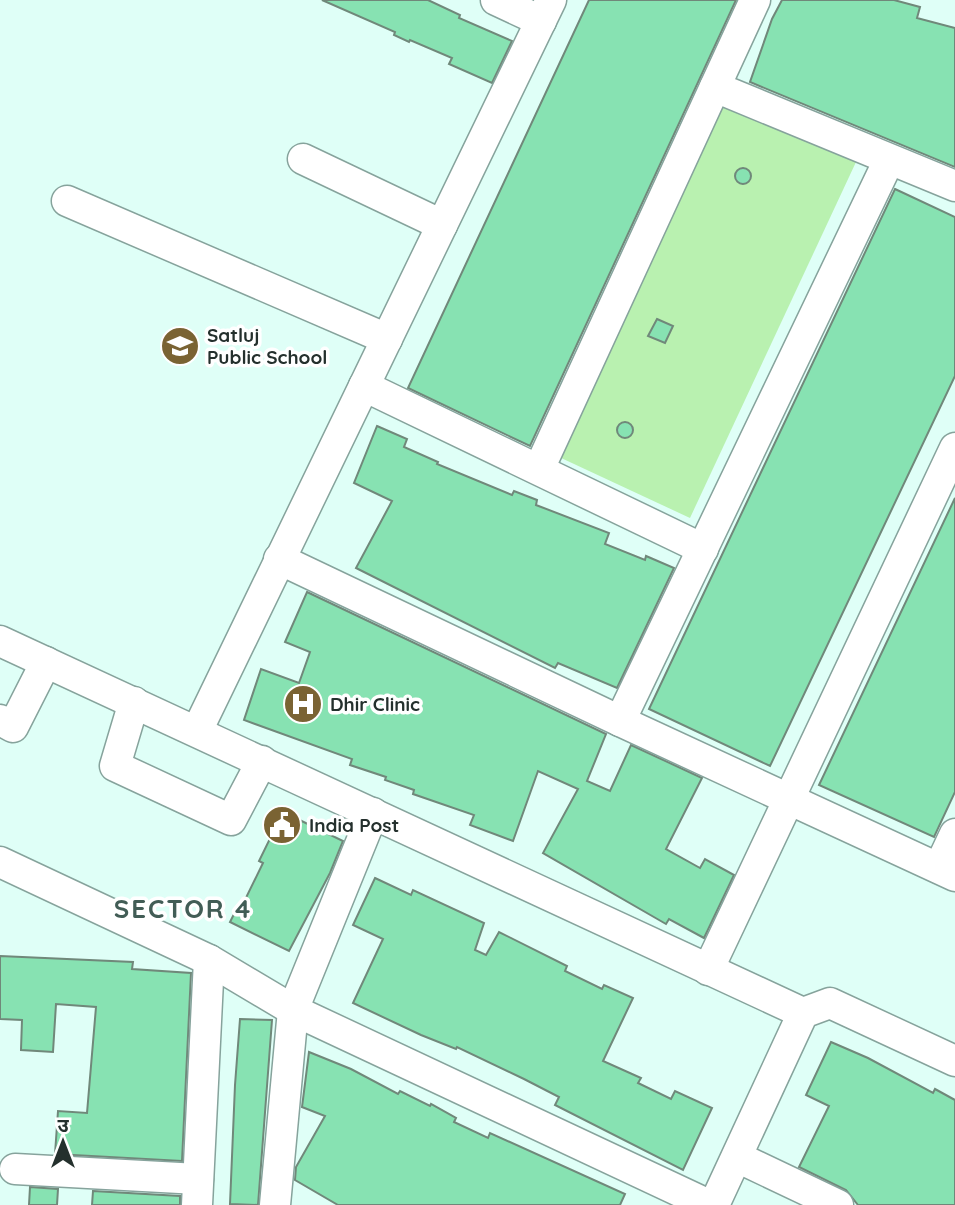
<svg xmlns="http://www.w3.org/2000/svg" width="955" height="1205" font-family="Quicksand,'Noto Sans Devanagari',sans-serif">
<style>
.green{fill:#b9f1b0}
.building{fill:#87e2b2;stroke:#70887a;stroke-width:2}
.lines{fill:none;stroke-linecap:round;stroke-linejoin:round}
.minor-casing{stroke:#86a39c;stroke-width:33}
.minor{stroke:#fff;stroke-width:30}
.labels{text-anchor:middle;stroke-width:7;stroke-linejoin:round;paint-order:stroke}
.poi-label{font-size:19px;font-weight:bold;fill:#24302d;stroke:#fff;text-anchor:start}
.district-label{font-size:26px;font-weight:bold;letter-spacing:2px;fill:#425d56;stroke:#fff}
</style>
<rect width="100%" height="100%" fill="#dffff7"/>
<polygon class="green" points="724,101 856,162 690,518 559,457"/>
<g class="building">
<polygon points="322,0 428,0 460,15 459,18 512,41 492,83 449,64 452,58 410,40 409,42 394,35 395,32"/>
<polygon points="589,0 736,0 530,446 408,388"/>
<polygon points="782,0 894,0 920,7 917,18 955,28 955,167 750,82 772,19"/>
<circle cx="743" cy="176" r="8"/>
<polygon points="895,189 955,217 955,376 770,766 649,709"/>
<polygon points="657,319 673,326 665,343 648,336"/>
<circle cx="625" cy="430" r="8"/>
<polygon points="377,426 407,439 404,447 438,462 437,464 512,495 514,491 537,500 536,505 609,533 605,544 645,560 646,556 674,568 617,688 558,663 555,668 356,568 392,501 354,483"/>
<polygon points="955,498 955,792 934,837 819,785"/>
<polygon points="307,592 606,734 587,781 610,791 631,745 702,778 666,849 700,868 705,859 734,875 704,938 669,919 666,924 543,853 578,789 538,771 513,841 470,825 474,815 413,794 414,790 385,780 386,777 350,765 352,759 244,720 261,669 299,683 310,652 285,642"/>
<polygon points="283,812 343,841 330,873 289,951 230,922 238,906 241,908 263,863 259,861"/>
<polygon points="375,878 411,895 413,890 484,923 475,950 486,955 499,932 567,966 565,971 602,989 604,985 633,998 603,1061 641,1078 638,1083 671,1099 675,1091 712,1108 683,1170 555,1105 559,1097 524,1079 457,1047 456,1049 421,1035 353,1003 383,939 353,925"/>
<polygon points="0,956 133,962 132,969 191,973 182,1161 55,1154 58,1111 87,1113 96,1007 56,1004 53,1052 21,1050 22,1020 0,1019"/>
<polygon points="240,1019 272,1020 258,1205 230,1204 235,1085"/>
<polygon points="831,1042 868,1058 933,1093 935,1089 955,1100 955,1205 858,1205 846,1190 799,1167 829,1106 806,1095"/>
<polygon points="309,1052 351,1069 398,1094 400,1091 430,1106 431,1104 456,1118 454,1122 488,1138 490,1133 625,1194 620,1205 338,1205 295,1180 296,1167 325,1116 302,1107"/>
<polygon points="30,1187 58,1189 57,1205 29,1205"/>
<polygon points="93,1191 180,1196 180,1205 92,1205"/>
</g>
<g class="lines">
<defs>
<g id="minor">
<polyline points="496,0 541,21"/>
<polyline points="715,87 955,186"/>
<polyline points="303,159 442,225"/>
<polyline points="67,201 387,339"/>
<polyline points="364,386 703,549"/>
<polyline points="539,469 755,0"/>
<polyline points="279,559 620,721 955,876"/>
<polyline points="0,641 803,1013"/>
<polyline points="134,702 115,766 231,820 262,761"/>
<polyline points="0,720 13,727 46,662"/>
<polyline points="620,721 889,160"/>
<polyline points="197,731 551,0"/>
<polyline points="0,862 209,960 293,1010 709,1205"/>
<polyline points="939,868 955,834"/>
<polyline points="708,970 955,448"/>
<polyline points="737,1157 838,1205"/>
<polyline points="15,1169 198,1179"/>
<polyline points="197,1205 209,960"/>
<polyline points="275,1205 293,1010 373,813"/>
<polyline points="714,1205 803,1013 830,1003 955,1061"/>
</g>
</defs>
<use href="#minor" class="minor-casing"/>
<use href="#minor" class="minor"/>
</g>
<defs>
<symbol id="school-disc" viewBox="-11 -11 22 22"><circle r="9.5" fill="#7a6333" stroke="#fff"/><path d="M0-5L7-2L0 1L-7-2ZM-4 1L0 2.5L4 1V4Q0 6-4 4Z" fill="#fff"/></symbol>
<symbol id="hospital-disc" viewBox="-11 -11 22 22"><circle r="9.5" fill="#7a6333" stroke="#fff"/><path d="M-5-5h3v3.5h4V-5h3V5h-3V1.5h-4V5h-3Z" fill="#fff"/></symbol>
<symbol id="civic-disc" viewBox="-11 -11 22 22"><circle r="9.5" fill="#7a6333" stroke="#fff"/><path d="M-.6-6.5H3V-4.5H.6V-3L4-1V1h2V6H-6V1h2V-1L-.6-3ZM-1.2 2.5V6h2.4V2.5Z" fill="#fff"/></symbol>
</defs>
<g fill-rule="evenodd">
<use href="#school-disc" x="158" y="324" width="44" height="44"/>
<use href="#hospital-disc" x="281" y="682" width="44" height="44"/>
<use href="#civic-disc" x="260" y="803" width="44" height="44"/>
</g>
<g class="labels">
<g class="poi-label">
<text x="207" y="342">Satluj<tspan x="207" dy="22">Public School</tspan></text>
<text x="330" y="711">Dhir Clinic</text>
<text x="309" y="832">India Post</text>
</g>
<g class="district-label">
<text x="183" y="918">SECTOR 4</text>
</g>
</g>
<g transform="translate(63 1142)" stroke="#ffffff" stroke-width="5" paint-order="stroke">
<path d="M0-5L12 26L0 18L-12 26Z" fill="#24302d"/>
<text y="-10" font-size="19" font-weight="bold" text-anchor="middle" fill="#24302d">उ</text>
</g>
</svg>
